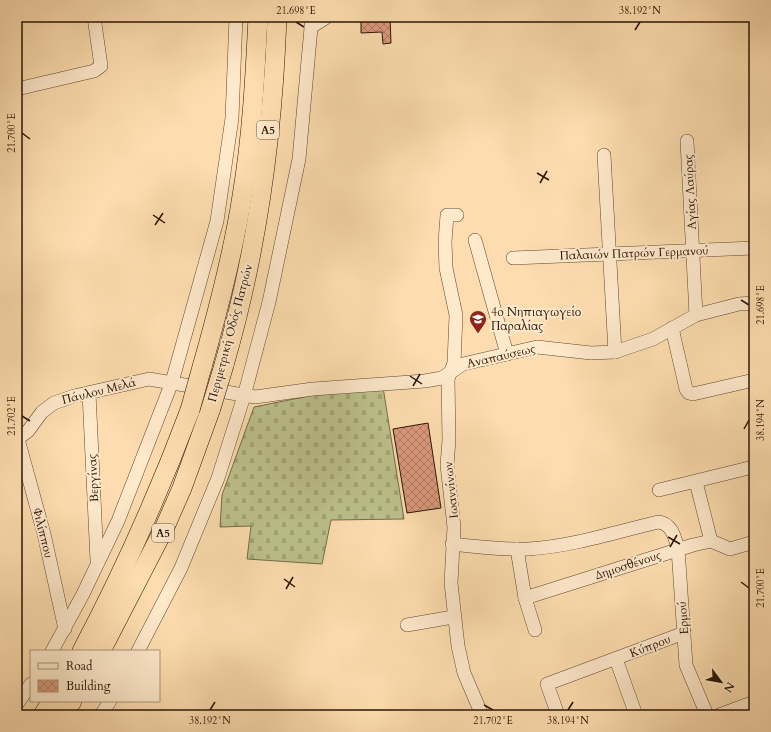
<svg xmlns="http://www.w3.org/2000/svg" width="771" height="732" font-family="Cardo,serif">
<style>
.cemetery{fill:url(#cemetery-stones);stroke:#746c4a}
.building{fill:url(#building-cross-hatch);stroke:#2a1507}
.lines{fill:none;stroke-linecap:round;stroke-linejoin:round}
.minor-casing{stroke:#5f4731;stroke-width:14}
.highway-casing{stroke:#2a1507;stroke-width:20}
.minor{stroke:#fee9cb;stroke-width:13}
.highway{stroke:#fdddaf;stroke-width:19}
.highway-bridge-casing{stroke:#2a1507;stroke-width:20;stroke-linecap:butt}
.highway-bridge{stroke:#fdddaf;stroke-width:19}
.ticks{fill:none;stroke:#2a1507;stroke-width:1.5}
.labels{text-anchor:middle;stroke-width:4;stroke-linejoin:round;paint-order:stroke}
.shield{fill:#fee9cb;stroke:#6a5542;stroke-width:1}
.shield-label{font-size:11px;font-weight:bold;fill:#2a1507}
.street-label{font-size:12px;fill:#2a1507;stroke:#fee9cb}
.poi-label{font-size:12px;fill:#2a1507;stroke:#fee9cb;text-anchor:start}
.neatline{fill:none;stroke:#2a1507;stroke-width:1.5}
.ticks-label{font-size:10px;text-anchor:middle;fill:#2a1507}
</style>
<defs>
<pattern id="cemetery-stones" width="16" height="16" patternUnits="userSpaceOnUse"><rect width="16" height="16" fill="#bdc28c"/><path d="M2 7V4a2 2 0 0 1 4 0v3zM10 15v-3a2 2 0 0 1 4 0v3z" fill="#a3a677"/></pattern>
<pattern id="building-cross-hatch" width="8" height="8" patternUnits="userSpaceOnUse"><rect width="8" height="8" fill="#db9a7c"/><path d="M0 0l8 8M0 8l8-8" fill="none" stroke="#b27c64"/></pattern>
</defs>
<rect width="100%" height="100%" fill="#fdddaf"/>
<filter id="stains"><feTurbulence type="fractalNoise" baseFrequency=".005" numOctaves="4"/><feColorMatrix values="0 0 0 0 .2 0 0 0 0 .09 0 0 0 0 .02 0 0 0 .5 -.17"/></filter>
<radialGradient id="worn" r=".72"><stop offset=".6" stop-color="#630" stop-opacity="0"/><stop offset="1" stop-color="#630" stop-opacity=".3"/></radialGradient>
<polygon class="cemetery" points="383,387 404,519 331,520 322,564 247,559 251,526 220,527 222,495 254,407 314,395"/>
<g class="building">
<polygon points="361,17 390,17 391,43 383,44 382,32 361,33"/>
<polygon points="428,423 441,508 407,513 393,429"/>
</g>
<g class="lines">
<defs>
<g id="minor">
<polyline points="311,27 327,17"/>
<polyline points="17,89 94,71 101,66 94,17"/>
<polyline points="687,141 696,315"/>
<polyline points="604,155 615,352"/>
<polyline points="457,215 447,215 445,242 446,268 456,315 454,363 448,379 449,440 447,465 454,527 451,583 458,646 464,673 482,715"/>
<polyline points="475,240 507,354"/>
<polyline points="513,258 754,248"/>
<polyline points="672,328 686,389 689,393 693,394 754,380"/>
<polyline points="89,393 97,561"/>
<polyline points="17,439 28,431 42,412 54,403 74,396 149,379 255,397 313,389 425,381 442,378 463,364 537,347 591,353 615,352 653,339 696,315 739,304 754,303"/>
<polyline points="18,439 44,534 65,629"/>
<polyline points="696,482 711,541"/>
<polyline points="659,490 753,467"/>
<path d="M452,544c26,3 51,6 77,5 44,-3 87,-17 129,-27 14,1 17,16 20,27l8,116 21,50"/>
<polyline points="517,549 525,598 535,630"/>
<polyline points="525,598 693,545 711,541 730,549 754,542"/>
<polyline points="407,625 453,617"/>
<polyline points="52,651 83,594 118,521 172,382 217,221 232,118 236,17"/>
<polyline points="138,651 181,568 218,478 244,396 269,302 299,159 312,17"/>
<polyline points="616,659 636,715"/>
<polyline points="17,704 31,684"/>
<polyline points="101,715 110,701"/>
<polyline points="558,715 547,684 684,633"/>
<polyline points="719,715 754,702"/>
</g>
<g id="highway">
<path d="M224,365c33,-113 49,-231 53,-348"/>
<path d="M202,367c16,-56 31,-113 40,-171 10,-59 13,-119 16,-179"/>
<path d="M82,651c41,-78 77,-158 108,-241"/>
<polyline points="101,651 164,529 182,488 211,408"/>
<polyline points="43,715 52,701"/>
<polyline points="63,715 72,701"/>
</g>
</defs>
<use href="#minor" class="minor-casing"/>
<use href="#highway" class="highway-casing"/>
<use href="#minor" class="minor"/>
<use href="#highway" class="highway"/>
<defs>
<g id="highway-bridge">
<polyline points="211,408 224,365"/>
<polyline points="190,410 202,367"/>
</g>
</defs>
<use href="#highway-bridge" class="highway-bridge-casing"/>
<use href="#highway-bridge" class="highway-bridge"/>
</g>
<path class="ticks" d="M296,22l8,5M635,30l5,-8M22,133l8,6M537,173l12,7M540,183l7,-12M153,215l12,8M155,225l8,-12M741,300l8,5M410,376l12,8M413,386l7,-12M22,416l8,5M744,429l5,-9M668,537l12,7M670,547l7,-12M284,579l11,8M741,582l8,6M286,589l7,-12M484,705l9,5M210,710l5,-8M568,710l5,-8"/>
<defs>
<symbol id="school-pin" viewBox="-11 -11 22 30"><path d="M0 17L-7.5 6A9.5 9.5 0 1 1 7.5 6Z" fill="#8f2418" stroke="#fee9cb"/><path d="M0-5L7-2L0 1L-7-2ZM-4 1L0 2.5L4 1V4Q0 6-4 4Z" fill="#fff"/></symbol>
</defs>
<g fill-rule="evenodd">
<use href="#school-pin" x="468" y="309" width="20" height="27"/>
</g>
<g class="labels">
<g class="shield">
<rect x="257" y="121" width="22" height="18" rx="3"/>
<rect x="152" y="524" width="22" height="18" rx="3"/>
</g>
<g class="shield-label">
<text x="268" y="134">Α5</text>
<text x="163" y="537">Α5</text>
</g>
<g class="street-label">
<text transform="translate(690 192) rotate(-93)" y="4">Αγίας Λαύρας</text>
<text transform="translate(634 253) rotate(-2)" y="4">Παλαιών Πατρών Γερμανού</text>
<text transform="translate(230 333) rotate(-75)" y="4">Περιμετρική Οδός Πατρών</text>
<text transform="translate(501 356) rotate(-13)" y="4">Αναπαύσεως</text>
<text transform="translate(99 391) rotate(-14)" y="4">Πάυλου Μελά</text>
<text transform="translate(93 478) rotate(-93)" y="4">Βεργίνας</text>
<text transform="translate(451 490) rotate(-96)" y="4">Ιωαννίνων</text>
<text transform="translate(43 533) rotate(76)" y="4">Φιλίππου</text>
<text transform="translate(628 565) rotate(-18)" y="4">Δημοσθένους</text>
<text transform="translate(683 618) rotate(-94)" y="4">Ερμού</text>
<text transform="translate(650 646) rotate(-21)" y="4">Κύπρου</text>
</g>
<g class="poi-label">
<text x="491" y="316">4o Νηπιαγωγείο<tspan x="491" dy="14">Παραλίας</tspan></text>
</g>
</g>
<rect width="771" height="732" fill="none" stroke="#fdddaf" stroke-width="44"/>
<rect x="30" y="650" width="130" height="52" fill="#fee9cb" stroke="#a9947d"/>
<rect x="38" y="663" width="20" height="6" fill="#fee9cb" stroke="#a9947d"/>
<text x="66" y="670" font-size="12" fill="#2a1507">Road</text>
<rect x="38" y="680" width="20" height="12" fill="url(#building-cross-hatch)" stroke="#a9947d"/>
<text x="66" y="690" font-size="12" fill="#2a1507">Building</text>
<g transform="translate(721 682) rotate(122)" stroke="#fee9cb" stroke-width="3" paint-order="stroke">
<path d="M0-3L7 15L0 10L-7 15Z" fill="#2a1507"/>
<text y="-6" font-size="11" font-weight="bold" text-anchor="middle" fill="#2a1507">N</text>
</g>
<rect x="22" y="22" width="727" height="688" class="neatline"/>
<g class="ticks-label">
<text x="296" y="14">21.698°E</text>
<text x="640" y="14">38.192°N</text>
<text transform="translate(11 133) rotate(-90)" y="4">21.700°E</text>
<text transform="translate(760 305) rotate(-90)" y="4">21.698°E</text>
<text transform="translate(11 416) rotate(-90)" y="4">21.702°E</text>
<text transform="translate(760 420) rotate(-90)" y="4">38.194°N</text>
<text transform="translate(760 588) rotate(-90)" y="4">21.700°E</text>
<text x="210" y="724">38.192°N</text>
<text x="493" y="724">21.702°E</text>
<text x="568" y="724">38.194°N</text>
</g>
<rect width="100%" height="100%" filter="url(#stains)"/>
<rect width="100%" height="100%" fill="url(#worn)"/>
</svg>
